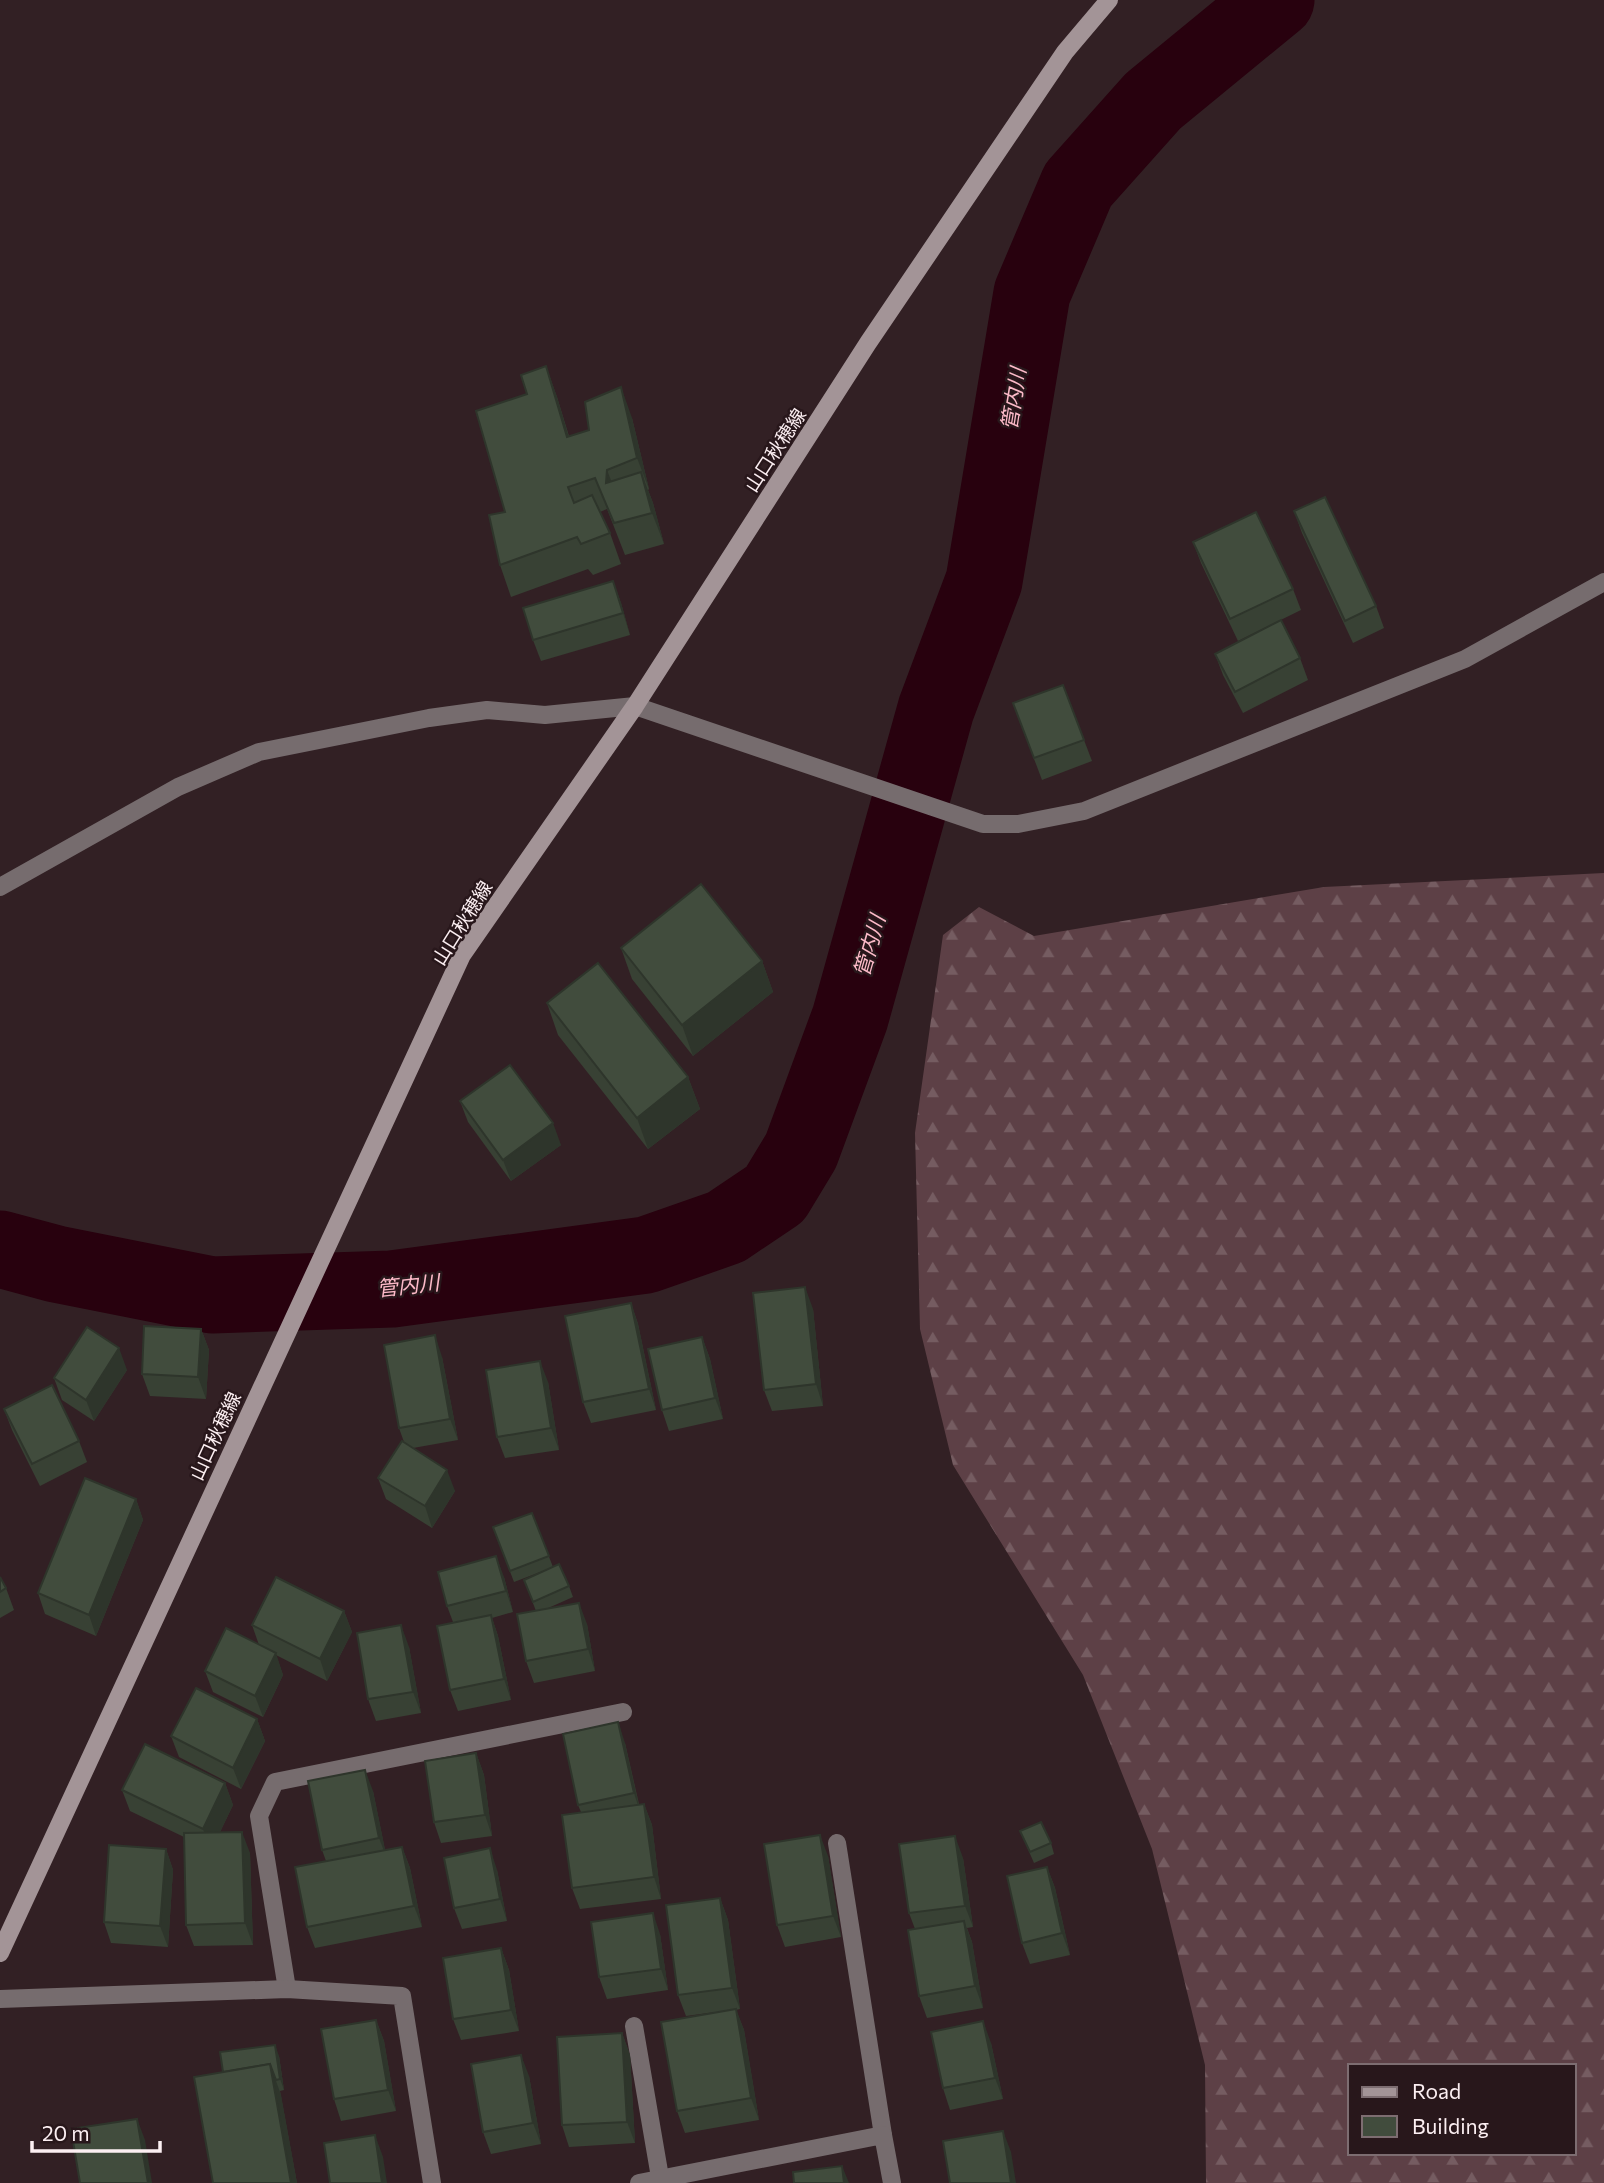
<svg xmlns="http://www.w3.org/2000/svg" width="1604" height="2183" font-family="Commissioner,'Noto Sans JP',sans-serif">
<style>
.forest{fill:url(#forest-firs);fill-rule:evenodd}
.lines{fill:none;stroke-linecap:round;stroke-linejoin:round}
.river{stroke:#28010e;stroke-width:77}
.minor{stroke:#766c6e;stroke-width:18}
.secondary{stroke:#a39497;stroke-width:18}
.wall{fill:#384134}
.shaded-wall{fill:#2e352b}
.building{fill:#414c3d;stroke:#2e352b;stroke-width:2}
.labels{text-anchor:middle;stroke-width:5;stroke-linejoin:round;paint-order:stroke}
.street-label{font-size:19px;fill:#fceff2;stroke:#28171b}
.water-label{font-size:21px;font-style:italic;fill:#fcbac8;stroke:#28171b}
</style>
<defs>
<pattern id="forest-firs" width="22" height="20" patternUnits="userSpaceOnUse" patternTransform="scale(1.75)"><rect width="22" height="20" fill="#5d4046"/><path d="M5 1l3.5 6h-7zM16 11l3.5 6h-7z" fill="#755c61"/></pattern>
</defs>
<rect width="100%" height="100%" fill="#322024"/>
<path class="forest" d="M1604,873v1310h-398l-1,-118 -53,-216 -69,-174 -130,-210 -33,-136 -5,-196 28,-198 36,-28 55,29 290,-49zM1350,2066h224v87h-224z"/>
<g class="lines">
<polyline class="river" points="0,1249 56,1264 212,1295 392,1289 646,1255 726,1227 775,1194 801,1151 850,1018 936,709 984,581 1032,293 1078,185 1153,101 1276,0"/>
<g class="minor">
<polyline points="0,887 178,787 259,752 429,718 487,710 545,715 635,706 983,824 1018,824 1084,811 1465,659 1604,582"/>
<polyline points="837,1843 883,2135"/>
<polyline points="287,1989 259,1816 275,1782 623,1712"/>
<polyline points="0,1999 287,1989 402,1996 432,2183"/>
<polyline points="634,2026 661,2183"/>
<polyline points="639,2183 883,2135 892,2183"/>
</g>
<polyline class="secondary" points="0,1953 462,955 635,706 868,343 1065,52 1109,0"/>
</g>
<g class="wall">
<polygon points="546,366 557,397 569,436 632,418 649,489 648,490 653,503 664,544 625,555 607,509 600,512 610,533 621,564 593,575 588,569 511,597 500,565 505,512 527,394"/>
<polygon points="1294,511 1376,606 1384,628 1353,643 1302,533"/>
<polygon points="1193,542 1293,589 1301,610 1238,641 1201,563"/>
<polygon points="613,581 621,603 630,635 541,661 533,640"/>
<polygon points="1215,654 1300,658 1308,680 1243,713 1223,675"/>
<polygon points="1063,685 1092,761 1042,780 1013,703"/>
<polygon points="621,948 762,961 773,992 693,1056 632,979"/>
<polygon points="547,1003 688,1077 700,1109 648,1149 558,1035"/>
<polygon points="460,1101 561,1145 511,1181 468,1122"/>
<polygon points="631,1303 638,1324 656,1410 591,1423 583,1402"/>
<polygon points="813,1309 823,1406 772,1411 764,1390"/>
<polygon points="201,1329 209,1350 206,1399 150,1396 142,1374"/>
<polygon points="702,1337 710,1359 723,1419 669,1431 662,1410"/>
<polygon points="442,1357 458,1440 413,1448 455,1491 432,1528 386,1499 378,1478 404,1442 399,1428"/>
<polygon points="127,1370 94,1421 62,1400 54,1378"/>
<polygon points="548,1382 559,1450 505,1458 497,1437"/>
<polygon points="4,1409 79,1441 87,1462 40,1486 12,1430"/>
<polygon points="136,1499 143,1520 96,1636 45,1614 38,1593"/>
<polygon points="532,1513 553,1567 569,1586 573,1597 546,1609 587,1624 595,1671 534,1683 526,1661 536,1611 524,1580 551,1568 514,1582 493,1527"/>
<polygon points="0,1577 6,1588 14,1610 0,1618"/>
<polygon points="504,1577 513,1612 492,1618 498,1636 511,1700 458,1711 450,1690 453,1622 447,1606"/>
<polygon points="344,1611 352,1632 327,1681 276,1655 283,1675 263,1717 213,1692 205,1671 259,1645 252,1625"/>
<polygon points="409,1647 421,1713 376,1721 368,1699"/>
<polygon points="257,1719 265,1741 241,1789 179,1757 171,1736"/>
<polygon points="625,1743 639,1804 644,1804 652,1825 661,1899 580,1909 572,1888 581,1812 578,1805"/>
<polygon points="476,1753 484,1775 492,1836 441,1843 434,1822"/>
<polygon points="225,1783 233,1805 220,1832 250,1853 253,1945 194,1946 186,1925 184,1837 130,1811 122,1790"/>
<polygon points="373,1791 385,1850 402,1847 410,1868 422,1927 315,1948 307,1927 326,1861 322,1850"/>
<polygon points="1020,1831 1051,1843 1054,1854 1034,1863"/>
<polygon points="166,1849 173,1870 168,1947 111,1943 104,1922"/>
<polygon points="828,1856 841,1937 785,1947 777,1925"/>
<polygon points="963,1858 973,1927 967,1928 972,1942 983,2008 927,2018 919,1996 915,1929 909,1913"/>
<polygon points="1047,1867 1055,1888 1070,1955 1030,1964 1022,1943"/>
<polygon points="497,1870 507,1921 462,1929 454,1908"/>
<polygon points="720,1898 728,1920 740,2009 736,2010 744,2030 759,2120 685,2133 677,2111 716,2012 686,2016 678,1995"/>
<polygon points="660,1934 668,1990 607,1999 599,1977"/>
<polygon points="501,1948 509,1970 519,2031 461,2040 453,2019"/>
<polygon points="376,2020 384,2041 396,2111 341,2121 334,2099"/>
<polygon points="622,2033 630,2055 635,2143 569,2147 562,2125"/>
<polygon points="991,2043 1003,2099 950,2110 943,2088"/>
<polygon points="279,2056 284,2090 280,2091 297,2183 213,2183 223,2072"/>
<polygon points="529,2076 541,2144 491,2154 483,2132"/>
</g>
<g class="shaded-wall">
<polygon points="546,366 557,397 578,468 567,437"/>
<polygon points="621,387 632,418 649,489 637,458"/>
<polygon points="607,470 619,501 606,483"/>
<polygon points="641,472 653,503 664,544 652,513"/>
<polygon points="613,581 621,603 630,635 623,613"/>
<polygon points="762,961 773,992 693,1056 682,1025"/>
<polygon points="688,1077 700,1109 648,1149 637,1118"/>
<polygon points="553,1123 561,1145 511,1181 503,1160"/>
<polygon points="805,1287 813,1309 823,1406 816,1384"/>
<polygon points="631,1303 638,1324 656,1410 649,1389"/>
<polygon points="201,1329 209,1350 206,1399 198,1377"/>
<polygon points="435,1335 442,1357 458,1440 450,1419"/>
<polygon points="702,1337 710,1359 723,1419 715,1398"/>
<polygon points="119,1348 127,1370 94,1421 86,1400"/>
<polygon points="540,1361 548,1382 559,1450 551,1428"/>
<polygon points="447,1470 455,1491 432,1528 425,1506"/>
<polygon points="136,1499 143,1520 96,1636 89,1615"/>
<polygon points="496,1556 504,1577 513,1612 506,1591"/>
<polygon points="579,1603 587,1624 595,1671 588,1649"/>
<polygon points="344,1611 352,1632 327,1681 320,1659"/>
<polygon points="491,1615 498,1636 511,1700 504,1679"/>
<polygon points="401,1625 409,1647 421,1713 413,1692"/>
<polygon points="276,1653 283,1675 263,1717 255,1696"/>
<polygon points="257,1719 265,1741 241,1789 233,1768"/>
<polygon points="618,1722 625,1743 641,1815 634,1793"/>
<polygon points="476,1753 484,1775 492,1836 485,1815"/>
<polygon points="365,1770 373,1791 387,1859 379,1838"/>
<polygon points="225,1783 233,1805 211,1851 203,1829"/>
<polygon points="644,1804 652,1825 661,1899 654,1877"/>
<polygon points="242,1832 250,1853 253,1945 245,1923"/>
<polygon points="820,1835 828,1856 841,1937 833,1916"/>
<polygon points="955,1836 963,1858 973,1927 965,1906"/>
<polygon points="402,1847 410,1868 422,1927 414,1906"/>
<polygon points="490,1848 497,1870 507,1921 500,1899"/>
<polygon points="166,1849 173,1870 168,1947 160,1926"/>
<polygon points="1047,1867 1055,1888 1070,1955 1062,1933"/>
<polygon points="720,1898 728,1920 740,2009 732,1988"/>
<polygon points="653,1913 660,1934 668,1990 661,1969"/>
<polygon points="964,1921 972,1942 983,2008 975,1986"/>
<polygon points="501,1948 509,1970 519,2031 511,2010"/>
<polygon points="736,2009 744,2030 759,2120 751,2098"/>
<polygon points="376,2020 384,2041 396,2111 388,2090"/>
<polygon points="983,2021 991,2043 1003,2099 995,2078"/>
<polygon points="622,2033 630,2055 635,2143 627,2122"/>
<polygon points="275,2045 279,2056 284,2090 280,2079"/>
<polygon points="521,2055 529,2076 541,2144 533,2123"/>
<polygon points="270,2064 281,2095 297,2183 291,2183"/>
<polygon points="137,2119 145,2140 152,2183 148,2183"/>
<polygon points="1003,2131 1011,2152 1016,2183 1011,2183"/>
<polygon points="375,2135 383,2157 387,2183 382,2183"/>
<polygon points="842,2166 849,2183 844,2183"/>
</g>
<g class="building">
<polygon points="546,366 567,437 589,430 585,402 621,387 637,458 607,470 606,483 641,472 652,513 614,523 595,478 568,487 574,503 592,495 610,533 581,544 577,537 500,565 489,515 505,512 476,411 527,394 521,375"/>
<polygon points="1325,497 1376,606 1345,621 1294,511"/>
<polygon points="1256,512 1293,589 1230,619 1193,542"/>
<polygon points="613,581 623,613 533,640 523,608"/>
<polygon points="1281,620 1300,658 1235,692 1215,654"/>
<polygon points="1063,685 1084,740 1034,758 1013,703"/>
<polygon points="701,884 762,961 682,1025 621,948"/>
<polygon points="598,963 688,1077 637,1118 547,1003"/>
<polygon points="510,1065 553,1123 503,1160 460,1101"/>
<polygon points="805,1287 816,1384 764,1390 753,1293"/>
<polygon points="631,1303 649,1389 583,1402 565,1316"/>
<polygon points="144,1326 201,1329 198,1377 142,1374"/>
<polygon points="87,1327 119,1348 86,1400 54,1378"/>
<polygon points="435,1335 450,1419 399,1428 384,1345"/>
<polygon points="702,1337 715,1398 662,1410 648,1349"/>
<polygon points="540,1361 551,1428 497,1437 486,1370"/>
<polygon points="52,1385 79,1441 32,1464 4,1409"/>
<polygon points="402,1441 447,1470 425,1506 378,1478"/>
<polygon points="85,1478 136,1499 89,1615 38,1593"/>
<polygon points="532,1513 549,1556 510,1571 493,1527"/>
<polygon points="496,1556 506,1591 447,1606 438,1572"/>
<polygon points="559,1564 569,1586 533,1602 524,1580"/>
<polygon points="0,1577 6,1588 0,1592"/>
<polygon points="276,1577 344,1611 320,1659 252,1625"/>
<polygon points="579,1603 588,1649 526,1661 517,1614"/>
<polygon points="491,1615 504,1679 450,1690 437,1626"/>
<polygon points="401,1625 413,1692 368,1699 357,1633"/>
<polygon points="226,1628 276,1653 255,1696 205,1671"/>
<polygon points="196,1688 257,1719 233,1768 171,1736"/>
<polygon points="618,1722 634,1793 578,1805 563,1734"/>
<polygon points="145,1744 225,1783 203,1829 122,1790"/>
<polygon points="476,1753 485,1815 434,1822 425,1761"/>
<polygon points="365,1770 379,1838 322,1850 308,1781"/>
<polygon points="644,1804 654,1877 572,1888 562,1815"/>
<polygon points="1041,1822 1051,1843 1030,1852 1020,1831"/>
<polygon points="242,1832 245,1923 186,1925 184,1833"/>
<polygon points="820,1835 833,1916 777,1925 764,1844"/>
<polygon points="955,1836 965,1906 909,1913 899,1844"/>
<polygon points="109,1845 166,1849 160,1926 104,1922"/>
<polygon points="402,1847 414,1906 307,1927 295,1867"/>
<polygon points="490,1848 500,1899 454,1908 444,1858"/>
<polygon points="1047,1867 1062,1933 1022,1943 1007,1876"/>
<polygon points="720,1898 732,1988 678,1995 666,1905"/>
<polygon points="653,1913 661,1969 599,1977 591,1922"/>
<polygon points="964,1921 975,1986 919,1996 908,1930"/>
<polygon points="501,1948 511,2010 453,2019 443,1958"/>
<polygon points="736,2009 751,2098 677,2111 661,2022"/>
<polygon points="376,2020 388,2090 334,2099 321,2029"/>
<polygon points="983,2021 995,2078 943,2088 931,2032"/>
<polygon points="622,2033 627,2122 562,2125 557,2037"/>
<polygon points="275,2045 280,2079 276,2080 270,2064 223,2072 220,2052"/>
<polygon points="521,2055 533,2123 483,2132 471,2064"/>
<polygon points="270,2064 291,2183 213,2183 194,2077"/>
<polygon points="137,2119 148,2183 80,2183 71,2129"/>
<polygon points="1003,2131 1011,2183 950,2183 943,2141"/>
<polygon points="375,2135 382,2183 330,2183 324,2143"/>
<polygon points="842,2166 844,2183 794,2183 793,2172"/>
</g>
<g class="labels">
<g class="street-label">
<text transform="translate(775 450) rotate(-57)" y="7">山口秋穂線</text>
<text transform="translate(462 923) rotate(-58)" y="7">山口秋穂線</text>
<text transform="translate(215 1436) rotate(-65)" y="7">山口秋穂線</text>
</g>
<g class="water-label">
<text transform="translate(1014 399) rotate(-81)" y="7">管内川</text>
<text transform="translate(870 946) rotate(-74)" y="7">管内川</text>
<text transform="translate(408 1286) rotate(-6)" y="7">管内川</text>
</g>
</g>
<rect x="1348" y="2064" width="228" height="91" fill="#28171b" stroke="#7d6d71" stroke-width="2"/>
<rect x="1362" y="2087" width="35" height="10" fill="#a39497" stroke="#7d6d71" stroke-width="2"/>
<text x="1412" y="2099" font-size="21" fill="#fceff2">Road</text>
<rect x="1362" y="2116" width="35" height="21" fill="#414c3d" stroke="#7d6d71" stroke-width="2"/>
<text x="1412" y="2134" font-size="21" fill="#fceff2">Building</text>
<path d="M32 2141v10h128v-10" fill="none" stroke="#fceff2" stroke-width="3.5"/>
<text x="42" y="2141" font-size="21" fill="#fceff2" stroke="#28171b" stroke-width="5" paint-order="stroke">20 m</text>
</svg>
